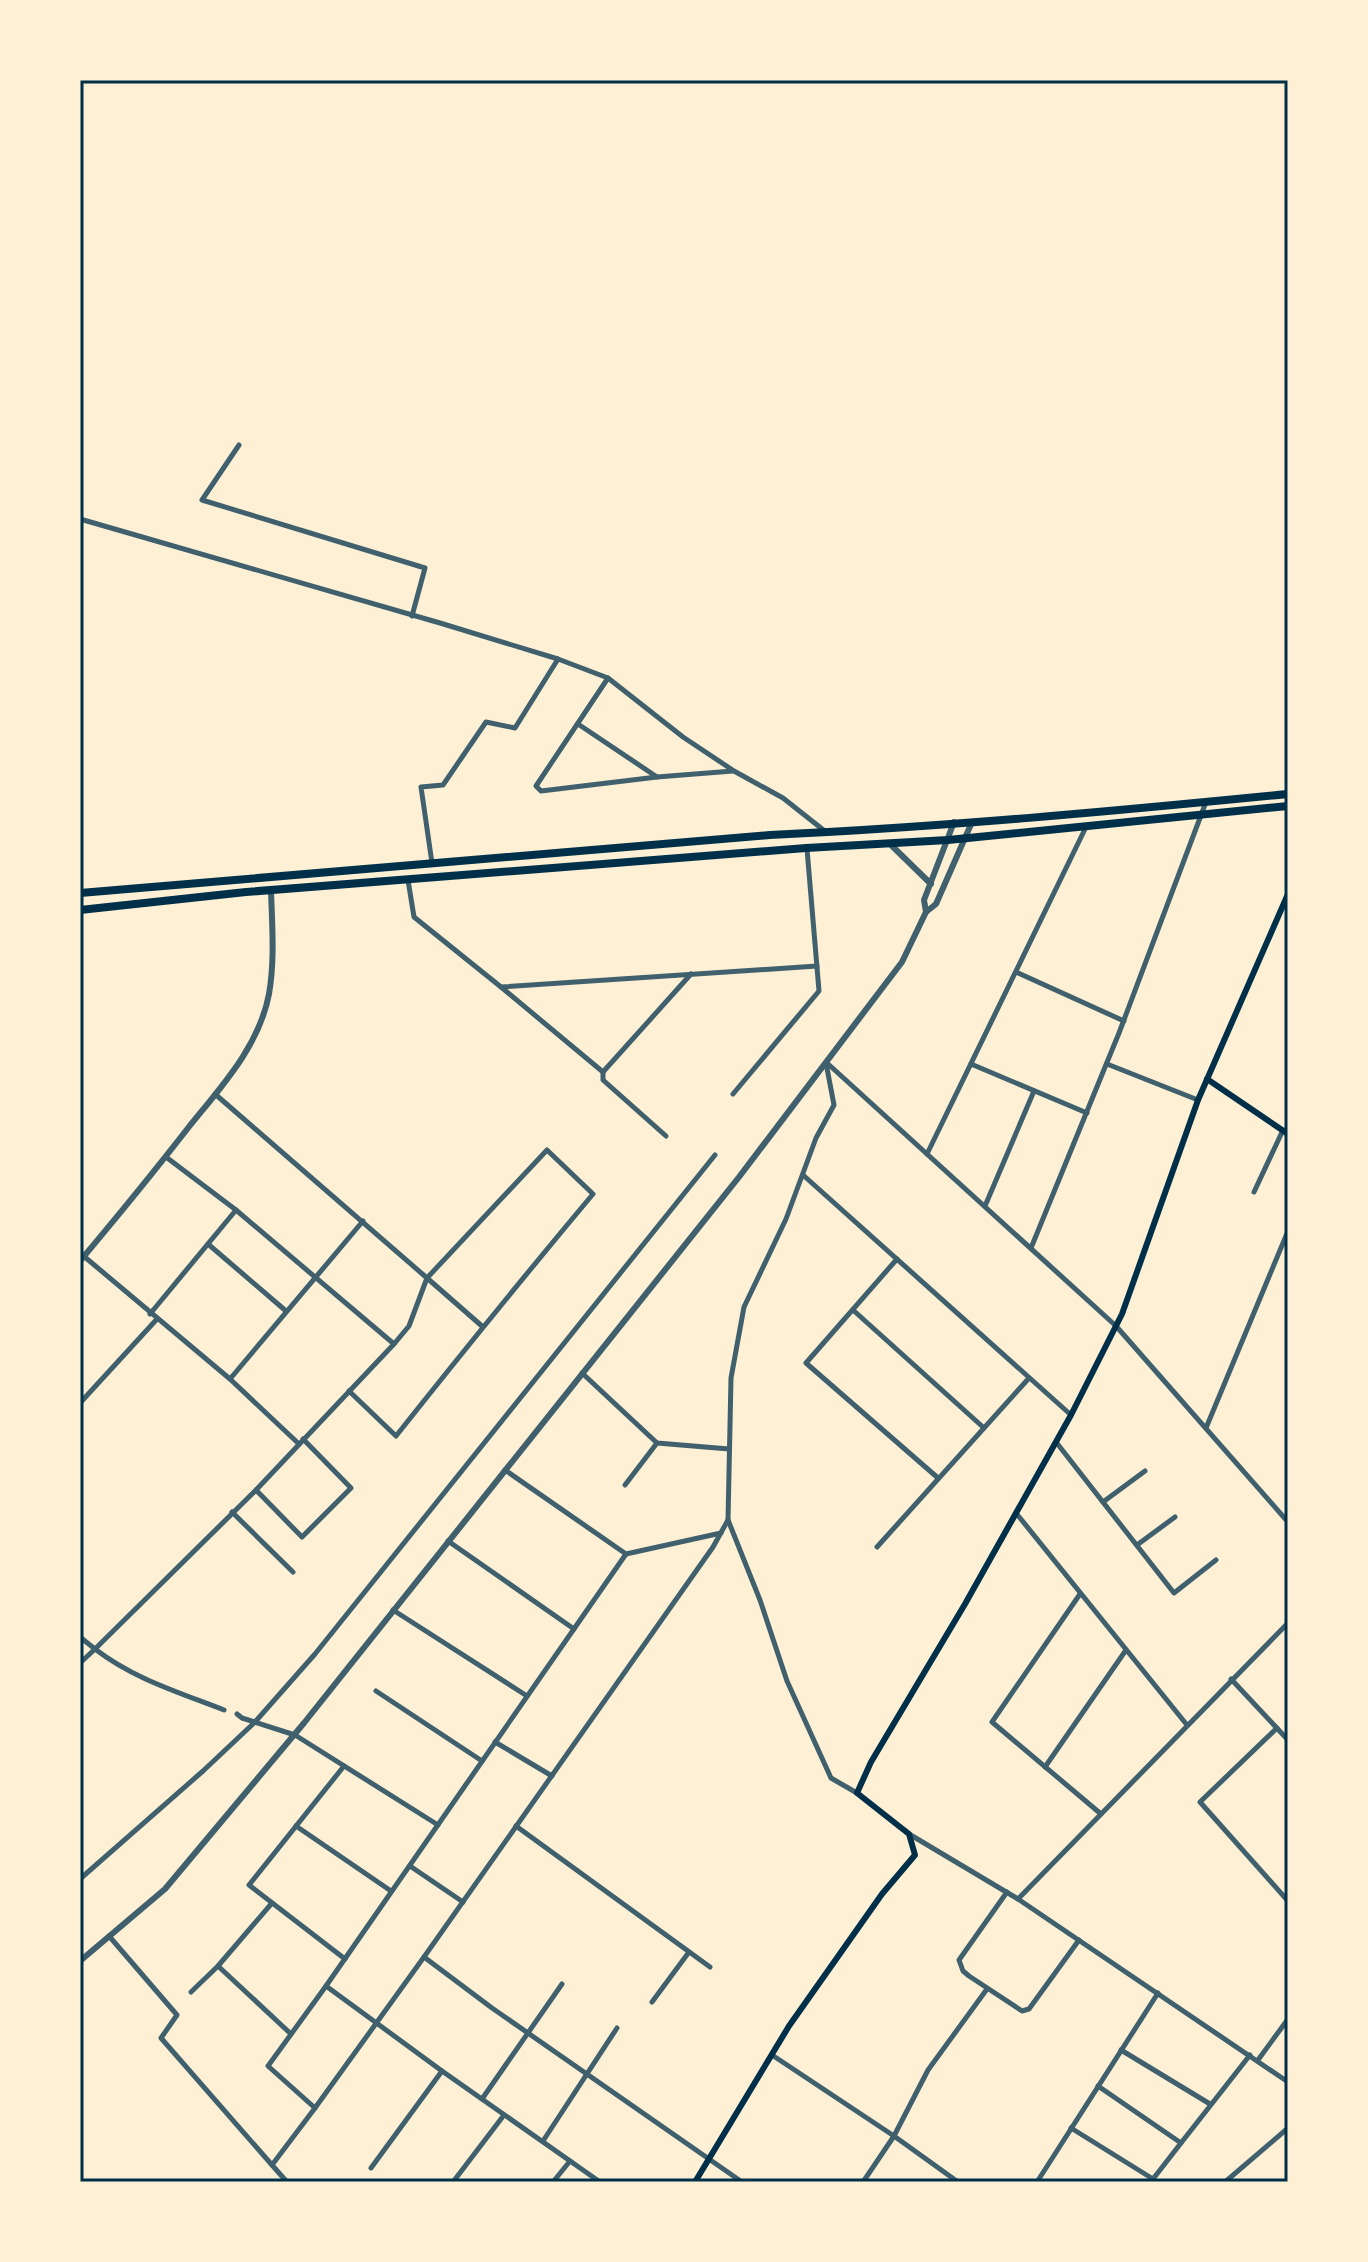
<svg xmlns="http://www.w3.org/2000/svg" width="1368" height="2262" font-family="Karla,sans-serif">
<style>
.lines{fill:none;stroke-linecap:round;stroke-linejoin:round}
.minor{stroke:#3f606c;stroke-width:5}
.tertiary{stroke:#3f606c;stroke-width:6}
.secondary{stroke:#003049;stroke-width:6}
.trunk{stroke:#003049;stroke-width:8}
.neatline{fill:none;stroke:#003049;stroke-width:3}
</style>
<rect width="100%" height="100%" fill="#fdf0d5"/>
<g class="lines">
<g class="minor">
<polyline points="239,445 202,500 425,568 412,616"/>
<polyline points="80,519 440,623 558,659 608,678 683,737 734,771 783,798 826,832"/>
<polyline points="608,678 536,786 541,791 657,777"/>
<polyline points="578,724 657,777 733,771"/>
<polyline points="432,863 421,787 443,785 486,722 515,728 558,659"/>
<polyline points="408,880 414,917 501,987 817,966"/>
<polyline points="1016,972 1124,1021"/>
<polyline points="501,987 603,1072 691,974"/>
<polyline points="826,1063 834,1105 816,1138 786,1219 744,1307 731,1378 728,1520 760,1600 787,1681 831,1778 857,1793"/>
<polyline points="827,1063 1116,1326 1288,1522"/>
<polyline points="971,1064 1087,1113"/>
<polyline points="1107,1064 1198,1100"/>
<polyline points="603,1072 603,1080 666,1136"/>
<polyline points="733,1094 819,991 807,849"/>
<polyline points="927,1154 1086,827"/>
<polyline points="166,1157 236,1210 394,1344"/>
<polyline points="803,1175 1071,1415"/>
<polyline points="1254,1192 1283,1130"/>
<polyline points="985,1206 1034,1091"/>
<polyline points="208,1244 286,1311"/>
<polyline points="1031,1248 1119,1033 1206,802"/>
<polyline points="80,1253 230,1379 299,1444"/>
<polyline points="897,1259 806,1363 938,1478"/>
<polyline points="853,1310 984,1428"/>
<polyline points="150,1314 236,1210"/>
<polyline points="582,1373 657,1443 729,1449"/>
<polyline points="230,1379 363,1221"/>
<path d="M349,1391l47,45c65,-82 130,-162 197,-242l-46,-44 -120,128 56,49"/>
<polyline points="80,1403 157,1319"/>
<polyline points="1206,1428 1288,1231"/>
<polyline points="1056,1442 1174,1593 1216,1560"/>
<polyline points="505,1470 626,1554 326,1986 268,2066 315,2108 424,1957 713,1547 728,1520"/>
<polyline points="625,1485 657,1443"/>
<polyline points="256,1490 302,1537 351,1488 303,1439"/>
<polyline points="1103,1502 1145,1471"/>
<polyline points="232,1512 293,1572"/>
<polyline points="1016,1513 1187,1725"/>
<polyline points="448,1541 574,1629"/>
<polyline points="1137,1545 1175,1517"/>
<polyline points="877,1547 1029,1378"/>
<polyline points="626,1554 721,1533"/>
<polyline points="1080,1594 992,1722 1101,1814"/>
<polyline points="393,1610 527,1696"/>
<polyline points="80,1637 95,1649 256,1490 394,1344 409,1326 427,1278 215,1094"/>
<path d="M80,1663l15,-14c39,30 83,43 129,61"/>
<polyline points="1231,1679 1288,1740"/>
<polyline points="376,1691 482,1761"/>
<polyline points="237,1714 242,1718 295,1735 438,1825"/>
<polyline points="1277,1728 1200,1802 1288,1901"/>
<polyline points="495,1742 552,1776"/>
<polyline points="344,1766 249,1885 345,1959"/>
<polyline points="1045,1767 1126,1650"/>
<polyline points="296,1826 391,1891"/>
<polyline points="516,1826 710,1967"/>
<polyline points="909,1834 1018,1899 1288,1623"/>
<polyline points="410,1866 463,1902"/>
<polyline points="80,1879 203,1771 255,1722 315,1654 715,1155"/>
<polyline points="1007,1892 959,1960 963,1971 969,1976 1022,2011 1029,2009 1079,1940"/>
<polyline points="1018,1899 1288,2082"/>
<polyline points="109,1936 177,2015 161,2038 272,2165"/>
<polyline points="424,1957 492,2008 742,2182"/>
<polyline points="218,1966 291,2034"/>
<polyline points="326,1986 442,2071 600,2182"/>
<polyline points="191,1992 218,1966 272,1903"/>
<polyline points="652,2002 689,1952"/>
<polyline points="1121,2050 1210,2104"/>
<polyline points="772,2055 894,2136 928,2070 987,1989"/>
<polyline points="1258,2060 1288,2019"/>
<polyline points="1098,2086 1181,2143 1250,2055"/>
<polyline points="482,2099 562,1984"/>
<polyline points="1071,2128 1153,2179 1181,2143"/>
<polyline points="543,2141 617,2028"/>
<polyline points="371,2168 442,2071"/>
<polyline points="287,2182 272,2165 315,2108"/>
<polyline points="453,2182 504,2115"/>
<polyline points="553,2182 570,2161"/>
<polyline points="863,2182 894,2136 958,2182"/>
<polyline points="1037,2182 1158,1993"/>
<polyline points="1225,2182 1288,2128"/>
</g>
<g class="tertiary">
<polyline points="889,843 931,884"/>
<polyline points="926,912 924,900 954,822"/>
<path d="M80,1261c37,-44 73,-88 108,-133 32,-40 71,-81 81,-134 6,-34 3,-70 2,-104"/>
<polyline points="80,1961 165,1889 304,1723 739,1177 902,962 926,912 936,904 972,822"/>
</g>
<g class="secondary">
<polyline points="1207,1079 1288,1134"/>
<polyline points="695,2182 789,2026 882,1894 915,1855 909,1834 857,1793 871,1762 965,1604 1071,1415 1122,1314 1198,1100 1288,894"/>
</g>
<g class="trunk">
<path d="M80,893l690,-58c173,-8 346,-24 518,-41"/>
<polyline points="80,910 246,892 806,848 948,840 1288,806"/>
</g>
</g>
<rect width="1368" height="2262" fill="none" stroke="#fdf0d5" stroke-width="164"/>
<rect x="82" y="82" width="1204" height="2098" class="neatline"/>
</svg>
